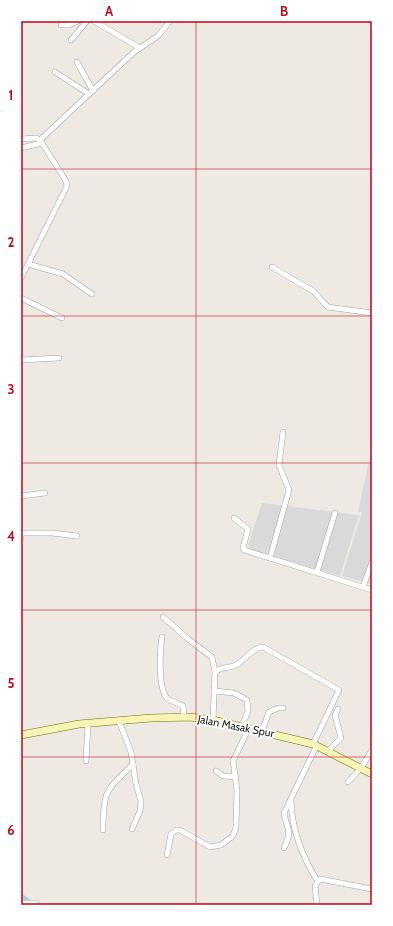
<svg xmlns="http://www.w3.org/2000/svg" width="393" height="926" font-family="Cabin,sans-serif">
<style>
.residential{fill:#dad9d9}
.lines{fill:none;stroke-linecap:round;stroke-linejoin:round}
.river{stroke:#a3d3da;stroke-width:8}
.street-casing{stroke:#a3a3a3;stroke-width:6}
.secondary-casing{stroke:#6e6f08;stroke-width:8}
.street{stroke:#fff;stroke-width:5}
.secondary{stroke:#f7f5b6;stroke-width:7}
.grid{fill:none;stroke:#c30517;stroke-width:1;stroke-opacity:0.55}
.labels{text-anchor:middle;stroke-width:4;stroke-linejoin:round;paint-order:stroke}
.street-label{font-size:11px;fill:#1c1c1c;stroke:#fff}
.neatline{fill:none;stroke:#c30517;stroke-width:1.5}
.grid-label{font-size:13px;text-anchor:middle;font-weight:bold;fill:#c30517}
</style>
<rect width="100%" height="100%" fill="#eee9e2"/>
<g class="residential">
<polygon points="372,447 372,584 342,576 362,512 358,512"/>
<polygon points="262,503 359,515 340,576 250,549 248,545"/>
</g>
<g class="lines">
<polyline class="river" points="21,898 31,905"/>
<defs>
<g id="street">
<polyline points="94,21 140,48"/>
<polyline points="61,25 69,25 78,21"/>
<polyline points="71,40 87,21"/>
<polyline points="77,62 93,91"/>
<polyline points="55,72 89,94 134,52 158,36 170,21"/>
<polyline points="21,139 36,138 40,140 66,181 67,186 21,278"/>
<polyline points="40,140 89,94"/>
<polyline points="21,148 42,143"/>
<polyline points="28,264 63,274 92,294"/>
<polyline points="272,267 313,291 328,307 372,313"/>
<polyline points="21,298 62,318"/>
<polyline points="21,360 59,358"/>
<polyline points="21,496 45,493"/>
<polyline points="234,518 248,529 243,548 244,550 372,590"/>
<polyline points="21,539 21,533 52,533 77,536"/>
<polyline points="270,558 289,490 279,465 283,432"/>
<polyline points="317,572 335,513"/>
<polyline points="363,587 372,562"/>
<polyline points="163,617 188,639 212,657 215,672"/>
<path d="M162,637c-2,13 -4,48 4,60 4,5 12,5 17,9l1,11"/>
<polyline points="214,691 234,693 247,700 248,711 242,726"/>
<path d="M213,720l2,-48c7,-6 14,-3 21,-7 9,-5 17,-18 27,-18l76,43 -26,54"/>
<polyline points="119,721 131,752 136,784 141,801 140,811 132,829"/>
<polyline points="262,731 269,712 278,708 283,708"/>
<polyline points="328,751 341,738 335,715 338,709"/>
<polyline points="86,761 88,724"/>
<polyline points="216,771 223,776 236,777"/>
<polyline points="348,782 361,768 372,750"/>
<path d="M291,799c0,27 11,58 26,81"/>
<path d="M103,830c0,-40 3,-39 30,-66"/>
<path d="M284,848c9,-19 3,-17 0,-35l33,-68"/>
<polyline points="167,855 171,834 176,830 180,830 210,847 221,845 233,836 236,827 237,790 233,761 249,728"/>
<polyline points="21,903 36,903 38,905"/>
<polyline points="317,905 315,886 320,879 372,889"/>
</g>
<polyline id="secondary" points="21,735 79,724 151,718 190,717 213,720 313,744 372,774"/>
</defs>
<use href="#street" class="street-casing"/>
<use href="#secondary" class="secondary-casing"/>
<use href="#street" class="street"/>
<use href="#secondary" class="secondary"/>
</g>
<path class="grid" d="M196,21v884M21,169h351M21,316h351M21,463h351M21,610h351M21,757h351"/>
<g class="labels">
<g class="street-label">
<text transform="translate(236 726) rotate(11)" y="4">Jalan Masak Spur</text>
</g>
</g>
<rect width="393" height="926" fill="none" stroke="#ffffff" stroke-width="44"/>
<rect x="22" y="22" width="349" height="882" class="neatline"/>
<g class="grid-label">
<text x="109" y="16">A</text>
<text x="284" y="16">B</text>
<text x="11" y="100">1</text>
<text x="11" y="247">2</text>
<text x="11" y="394">3</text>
<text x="11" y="541">4</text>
<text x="11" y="688">5</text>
<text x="11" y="835">6</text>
</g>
</svg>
